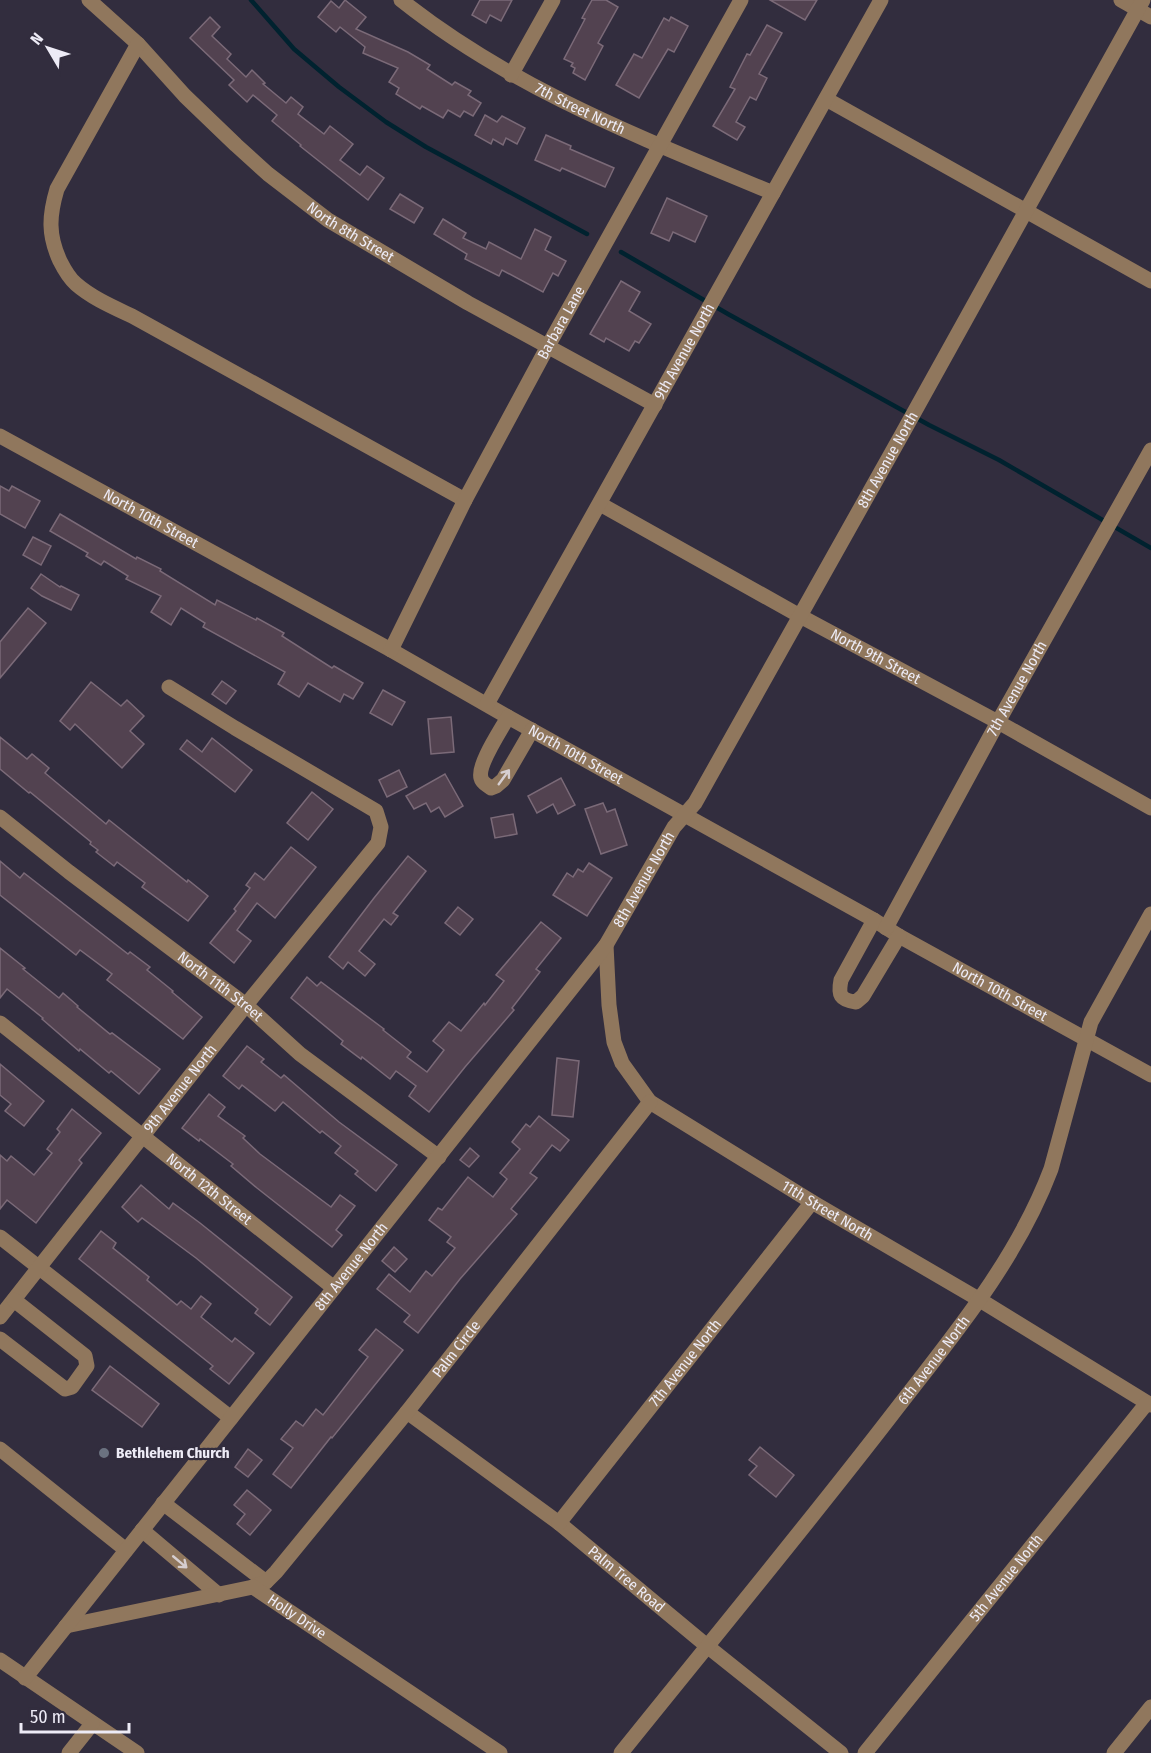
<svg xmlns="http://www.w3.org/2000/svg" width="1151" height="1753" font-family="'Fira Sans Condensed',sans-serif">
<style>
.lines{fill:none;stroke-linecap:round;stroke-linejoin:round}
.stream{stroke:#00222f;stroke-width:4.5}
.building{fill:#524250;stroke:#7b6a78;stroke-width:1.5}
.minor{stroke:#90775d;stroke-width:15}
.oneway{stroke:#d6ced0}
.worship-dot{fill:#6b7280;stroke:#322d3e;stroke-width:2}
.labels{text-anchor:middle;stroke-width:4.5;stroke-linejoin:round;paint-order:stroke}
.street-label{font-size:15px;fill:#edebf6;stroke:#322d3e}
.poi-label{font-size:15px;font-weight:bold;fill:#edebf6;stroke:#322d3e;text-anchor:start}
</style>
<rect width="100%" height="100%" fill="#322d3e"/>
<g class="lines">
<g class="stream">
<polyline points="251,0 294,49 339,87 386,122 426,147 587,234"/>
<polyline points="621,252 728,314 929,425 999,460 1151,548"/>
</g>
</g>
<g class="building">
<polygon points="345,0 366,17 356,29 408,52 430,65 427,69 452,85 455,82 471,91 468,95 481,103 473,116 464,111 460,117 448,110 443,118 422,106 420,109 396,94 399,88 389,82 398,68 363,53 365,47 340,27 336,32 318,17 331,1 339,8"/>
<polygon points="480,0 512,0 501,21 490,15 486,23 472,15"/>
<polygon points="592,0 606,0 618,7 598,43 603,46 585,80 573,73 575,68 571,66 573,63 564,59 585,19 582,18"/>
<polygon points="770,0 817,0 805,20"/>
<polygon points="210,17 220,27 212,36 231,54 227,59 246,77 252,70 265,83 263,84 286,103 291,97 303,107 298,114 324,134 330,126 353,144 340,160 360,175 367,166 384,178 368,200 300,146 301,145 272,121 277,115 253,95 247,102 229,85 234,80 190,38"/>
<polygon points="671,17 688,26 674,52 668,49 639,98 616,85 634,54 642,58 664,18 669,21"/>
<polygon points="767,25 782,33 759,74 767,78 756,100 750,97 736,122 745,127 737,140 713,126 735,89 730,87 747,54 750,55"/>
<polygon points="485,115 497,122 502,116 525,128 517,144 506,138 503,145 493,139 491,144 475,135"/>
<polygon points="546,135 571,146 570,149 614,168 605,187 562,168 560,171 535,160"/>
<polygon points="400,194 423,208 414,223 390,209"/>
<polygon points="667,198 707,216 695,242 673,232 669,241 651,233"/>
<polygon points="443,219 466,233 463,238 486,249 489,242 521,259 535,229 551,237 545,250 566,261 558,276 553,273 543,292 502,270 499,276 465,259 467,254 434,234"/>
<polygon points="621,281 640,292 629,311 651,324 639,343 635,341 629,351 606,338 604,342 590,334"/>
<polygon points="0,486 9,491 12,486 40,501 25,528 0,514"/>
<polygon points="60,514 136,559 137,557 161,569 160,571 215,605 217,600 256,620 257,618 284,633 282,636 332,668 334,666 363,683 353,699 344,694 340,702 308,683 299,697 278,684 285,672 203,627 205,623 181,608 171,625 151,612 161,596 126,579 128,576 104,561 101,565 86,556 88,553 50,531"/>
<polygon points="33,537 51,546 41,565 23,555"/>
<polygon points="41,574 60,587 61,586 79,595 71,610 42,596 31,588"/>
<polygon points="28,608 46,623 0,678 0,642"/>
<polygon points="222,681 236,691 226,704 212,694"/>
<polygon points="91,682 121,706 127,700 144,716 130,731 144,744 122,768 75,724 70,730 60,721"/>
<polygon points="383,690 405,702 392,725 370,713"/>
<polygon points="451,717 454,752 431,754 428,719"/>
<polygon points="0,737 27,759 32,754 49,768 45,773 106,824 109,820 187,882 188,880 208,896 188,921 142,887 145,883 117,862 114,866 96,852 98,850 90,844 91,842 30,792 29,793 0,769"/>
<polygon points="212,738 252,770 235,792 180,749 187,740 202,752"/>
<polygon points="399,770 407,787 387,797 379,780"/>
<polygon points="445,774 463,806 445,817 439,807 431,812 426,803 414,809 406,796"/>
<polygon points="561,778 575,805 558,814 553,804 537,813 528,796"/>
<polygon points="312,792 333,809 308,840 287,823"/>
<polygon points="603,803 607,812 615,809 627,845 601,854 585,809"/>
<polygon points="513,814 517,834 495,838 491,818"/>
<polygon points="291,847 316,867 275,918 257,903 237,930 251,941 234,963 210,943 236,911 234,909 250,888 246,885 255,873 264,880"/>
<polygon points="408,856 426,871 393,913 398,916 391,925 384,919 359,951 375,964 365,976 348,962 343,969 329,957 374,898"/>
<polygon points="0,861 20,878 24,873 128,954 130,952 150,967 147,970 173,991 172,992 202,1017 183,1039 107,980 112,974 80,950 76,955 0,895"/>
<polygon points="589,863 612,878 587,916 553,895 567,873 573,877 578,869 583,872"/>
<polygon points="458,907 473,919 460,935 445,923"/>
<polygon points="541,922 561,938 536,969 540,972 512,1008 514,1010 465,1067 429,1112 409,1096 416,1086 396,1071 390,1079 362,1057 361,1059 341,1044 343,1041 291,998 307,977 317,986 321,982 384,1029 383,1030 411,1052 407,1057 427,1072 444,1050 433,1041 449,1022 461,1031 484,1003 485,1005 504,981 496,975"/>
<polygon points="0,948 25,968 23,969 59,998 63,993 78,1006 77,1007 110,1034 112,1033 160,1069 139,1094 111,1071 109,1073 80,1049 79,1051 42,1019 43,1018 7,989 0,998"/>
<polygon points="247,1046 264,1059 261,1062 281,1078 284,1075 339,1122 397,1165 376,1191 355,1174 358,1171 335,1153 341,1146 322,1131 320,1133 283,1102 275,1111 242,1085 239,1089 223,1076"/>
<polygon points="557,1058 579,1061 573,1117 552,1115"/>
<polygon points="0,1064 44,1101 24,1126 5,1111 11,1104 0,1095"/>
<polygon points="209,1094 225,1107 218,1116 245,1136 243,1138 260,1154 331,1207 340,1195 355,1206 336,1230 342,1235 332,1247 257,1188 231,1166 233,1164 200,1139 199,1141 182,1128"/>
<polygon points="72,1109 101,1133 79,1160 82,1163 36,1223 7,1200 0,1209 0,1155 7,1161 11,1156 34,1175 52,1153 47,1149 60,1132 57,1129"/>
<polygon points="539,1116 569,1140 560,1151 552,1145 530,1173 537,1178 511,1209 517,1214 460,1279 418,1333 404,1322 410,1315 377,1289 389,1274 410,1292 426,1271 432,1276 455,1248 447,1242 451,1237 429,1220 438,1208 442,1210 468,1177 493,1197 507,1179 500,1173 520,1149 512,1142 526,1124 530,1127"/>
<polygon points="470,1148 479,1156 469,1167 460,1160"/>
<polygon points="141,1185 169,1209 173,1203 200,1223 292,1297 270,1325 255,1313 258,1309 196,1258 142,1218 138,1222 122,1207"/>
<polygon points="101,1231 116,1243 113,1248 149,1277 147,1280 177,1305 181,1301 191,1309 201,1296 211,1304 201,1317 232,1342 235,1338 254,1353 229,1384 210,1369 213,1366 79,1259"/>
<polygon points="394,1247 407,1259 395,1272 382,1261"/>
<polygon points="376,1329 403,1350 332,1438 331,1437 291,1488 273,1474 293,1448 281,1439 296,1421 303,1426 316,1409 323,1415 368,1357 359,1350"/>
<polygon points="110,1366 159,1404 142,1427 92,1390"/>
<polygon points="760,1447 794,1475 776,1497 749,1475 757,1466 749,1460"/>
<polygon points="248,1449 262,1460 248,1477 235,1467"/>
<polygon points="247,1490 271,1510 250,1535 237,1524 245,1514 234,1505"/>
</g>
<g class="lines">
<g class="minor">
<path id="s1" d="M89,0l49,44 47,52 51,49 32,29 60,46 140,83 187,102"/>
<path id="s2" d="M401,0c112,89 241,138 372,193"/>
<polyline points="1121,0 1151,17"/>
<path d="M138,44l-81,145c-8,27 -9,46 3,72 4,8 9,17 16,23 16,14 37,23 56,32l333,184"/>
<polyline points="511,75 553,0"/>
<polyline points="826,99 1151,281"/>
<path id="s3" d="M0,436l391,214 117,67 366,203 25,16 252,139"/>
<path id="s4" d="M600,504l200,112 198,106 153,86"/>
<path id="s5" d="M391,650l74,-150 83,-154 193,-346"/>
<path id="s6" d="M487,704l394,-704"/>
<path d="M508,717c-7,13 -31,48 -27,61 1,5 6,7 10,10l5,-2 7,-6 29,-50"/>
<path id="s7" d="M0,817l69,55 177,133 54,49 139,103"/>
<path d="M874,920l-33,60c-3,15 -1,20 15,22l7,-6 36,-60"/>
<path id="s8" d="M886,928l112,-206 153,-272"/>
<path id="s9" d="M606,945l3,60 5,37 8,21 28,39 162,100 168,98 171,105"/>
<path id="s10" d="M0,1023l334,265"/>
<polyline points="0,1237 231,1418"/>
<path id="s11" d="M0,1317l246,-312 132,-162 3,-16 -5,-16 -141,-83 -66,-41"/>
<polyline points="0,1339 65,1389 72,1387 87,1366 85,1356 14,1300"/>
<path id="s12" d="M407,1412l152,111 148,123 134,107"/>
<polyline points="0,1449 126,1550"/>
<polyline points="163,1503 266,1582"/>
<path id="s13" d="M559,1523l253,-321"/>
<polyline points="142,1530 219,1595"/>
<path id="s14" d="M253,1587l13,-5 10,-10 131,-160 243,-310"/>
<path id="s15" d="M66,1626l187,-39 247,166"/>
<polyline points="0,1660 137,1753"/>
<path id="s16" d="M25,1678l581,-733 68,-118 21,-24 206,-367 242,-436"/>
<polyline points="69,1753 92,1724"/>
<path id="s17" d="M621,1753c90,-112 182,-223 270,-337 60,-78 125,-154 160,-247l40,-147 60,-108"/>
<path id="s18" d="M865,1753l282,-350"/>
<polyline points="1114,1753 1151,1707"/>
</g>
</g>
<defs><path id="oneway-shaft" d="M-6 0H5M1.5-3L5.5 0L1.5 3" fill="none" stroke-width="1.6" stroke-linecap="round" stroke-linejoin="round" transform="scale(1.5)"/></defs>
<g class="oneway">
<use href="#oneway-shaft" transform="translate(504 777) rotate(-54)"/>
<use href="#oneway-shaft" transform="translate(180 1562) rotate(40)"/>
</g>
<circle class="worship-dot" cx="104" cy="1453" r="6"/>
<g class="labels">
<g class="street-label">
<text dy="5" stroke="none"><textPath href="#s2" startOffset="210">7th Street North</textPath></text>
<text dy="5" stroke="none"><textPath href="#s1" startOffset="351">North 8th Street</textPath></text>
<text dy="5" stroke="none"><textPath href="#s5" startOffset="369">Barbara Lane</textPath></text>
<text dy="5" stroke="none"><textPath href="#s6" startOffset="404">9th Avenue North</textPath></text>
<text dy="5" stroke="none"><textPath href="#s16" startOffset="1497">8th Avenue North</textPath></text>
<text dy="5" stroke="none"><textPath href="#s3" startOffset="172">North 10th Street</textPath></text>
<text dy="5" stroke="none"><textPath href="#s4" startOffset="315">North 9th Street</textPath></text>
<text dy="5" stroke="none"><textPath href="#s8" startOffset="273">7th Avenue North</textPath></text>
<text dy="5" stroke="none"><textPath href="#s3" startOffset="658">North 10th Street</textPath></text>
<text dy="5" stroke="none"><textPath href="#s16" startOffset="1011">8th Avenue North</textPath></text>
<text dy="5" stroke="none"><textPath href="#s7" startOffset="278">North 11th Street</textPath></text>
<text dy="5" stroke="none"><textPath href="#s3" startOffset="1144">North 10th Street</textPath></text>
<text dy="5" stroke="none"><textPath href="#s11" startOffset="291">9th Avenue North</textPath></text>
<text dy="5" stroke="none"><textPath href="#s10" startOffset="267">North 12th Street</textPath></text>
<text dy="5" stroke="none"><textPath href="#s9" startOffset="376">11th Street North</textPath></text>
<text dy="5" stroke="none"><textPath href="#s16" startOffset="525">8th Avenue North</textPath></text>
<text dy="5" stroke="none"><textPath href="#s14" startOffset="315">Palm Circle</textPath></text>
<text dy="5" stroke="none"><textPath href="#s17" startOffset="502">6th Avenue North</textPath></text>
<text dy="5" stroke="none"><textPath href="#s13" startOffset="204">7th Avenue North</textPath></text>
<text dy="5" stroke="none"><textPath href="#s18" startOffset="225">5th Avenue North</textPath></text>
<text dy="5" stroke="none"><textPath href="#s12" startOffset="276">Palm Tree Road</textPath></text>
<text dy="5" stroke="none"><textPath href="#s15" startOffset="244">Holly Drive</textPath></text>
</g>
<g class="poi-label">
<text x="116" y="1458">Bethlehem Church</text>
</g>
</g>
<g transform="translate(48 48) rotate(309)" stroke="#322d3e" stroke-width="4.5" paint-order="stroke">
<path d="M0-4.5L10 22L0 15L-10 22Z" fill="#edebf6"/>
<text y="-9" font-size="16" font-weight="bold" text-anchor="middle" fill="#edebf6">N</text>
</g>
<path d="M21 1723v9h108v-9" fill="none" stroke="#edebf6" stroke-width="3"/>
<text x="30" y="1723" font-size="18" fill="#edebf6" stroke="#322d3e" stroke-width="4.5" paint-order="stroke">50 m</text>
</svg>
